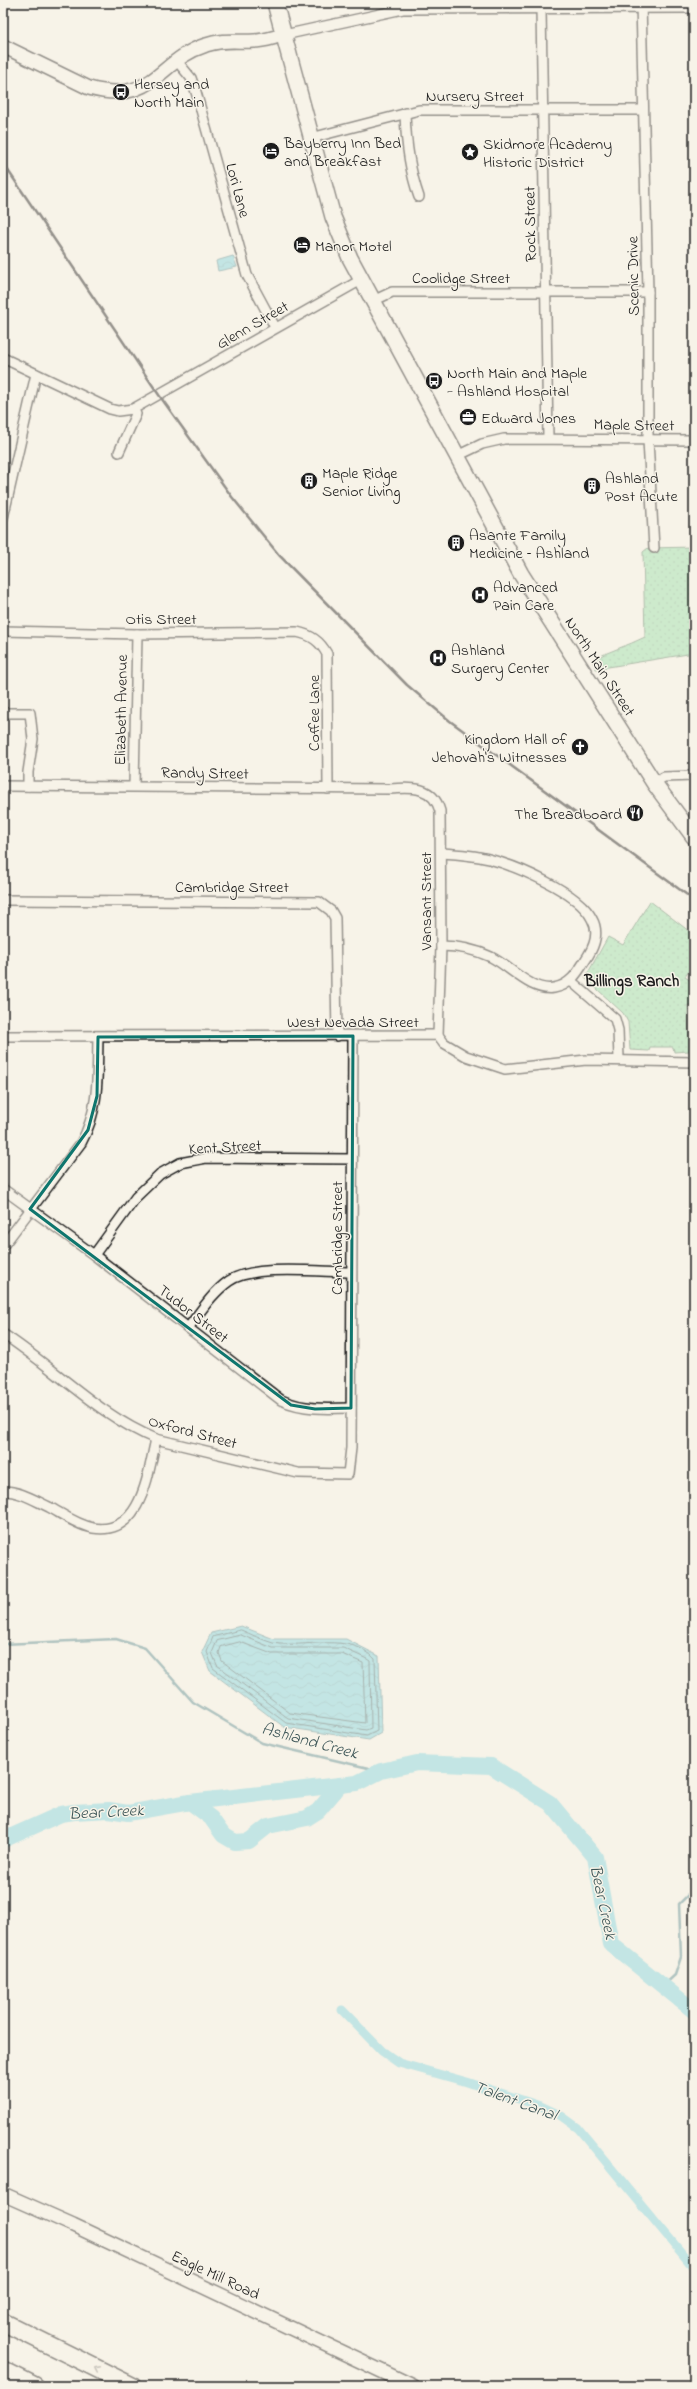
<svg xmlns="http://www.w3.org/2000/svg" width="697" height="2389" font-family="'Indie Flower',sans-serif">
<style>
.park{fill:url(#park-dots);stroke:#5b7e64}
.water{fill:url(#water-waves);stroke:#5a8b91}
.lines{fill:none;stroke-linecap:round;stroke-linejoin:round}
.shore{stroke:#46666a;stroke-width:1}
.stream{stroke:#5a8b91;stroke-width:2.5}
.canal{stroke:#84d5df;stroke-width:9}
.river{stroke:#84d5df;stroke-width:16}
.street-casing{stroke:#1c1c1c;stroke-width:12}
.secondary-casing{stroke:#1c1c1c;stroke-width:16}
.primary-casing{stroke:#1c1c1c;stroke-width:18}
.highway-casing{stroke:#1c1c1c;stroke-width:20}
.street{stroke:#f7f3e8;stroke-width:9}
.secondary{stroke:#f7f3e8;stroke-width:13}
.primary{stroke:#f7f3e8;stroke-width:15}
.highway{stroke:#f7f3e8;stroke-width:17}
.rail{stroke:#1c1c1c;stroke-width:2.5}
.oneway{stroke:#94928c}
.marked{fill:none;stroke:#0f766e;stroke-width:3;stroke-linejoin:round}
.labels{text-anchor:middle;stroke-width:3;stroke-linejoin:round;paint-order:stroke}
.poi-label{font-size:16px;fill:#1c1c1c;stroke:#f7f3e8;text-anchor:start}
.street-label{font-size:16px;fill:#1c1c1c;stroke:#f7f3e8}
.neighbourhood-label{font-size:17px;font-weight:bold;fill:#1c1c1c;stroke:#f7f3e8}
.water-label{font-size:17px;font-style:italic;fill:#3b5456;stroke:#f7f3e8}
</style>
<defs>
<pattern id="park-dots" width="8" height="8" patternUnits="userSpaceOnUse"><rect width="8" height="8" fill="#9adfac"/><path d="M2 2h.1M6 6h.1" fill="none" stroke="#84bf93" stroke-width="1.8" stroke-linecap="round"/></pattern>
<pattern id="water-waves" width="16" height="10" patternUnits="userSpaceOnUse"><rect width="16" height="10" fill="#84d5df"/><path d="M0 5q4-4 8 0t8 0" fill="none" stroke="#71b6bf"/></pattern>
</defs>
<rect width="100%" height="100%" fill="#f7f3e8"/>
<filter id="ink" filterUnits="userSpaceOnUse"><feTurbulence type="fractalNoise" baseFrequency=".025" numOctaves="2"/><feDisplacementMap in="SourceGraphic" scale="8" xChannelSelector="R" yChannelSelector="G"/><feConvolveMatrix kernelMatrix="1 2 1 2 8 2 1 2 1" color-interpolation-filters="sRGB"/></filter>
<g filter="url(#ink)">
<g class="park">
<path d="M694,547v106l-98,16 -4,-9c17,-9 35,-14 53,-23l-2,-85 5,-4z"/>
<polygon points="650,901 694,935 694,963 685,977 694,983 694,1005 688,1005 689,1051 674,1052 673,1047 650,1047 649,1051 630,1050 628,1022 623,1013 585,978 608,937 623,945"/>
</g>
<g class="water">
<polygon points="233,256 237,267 218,271 216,261"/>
<polygon points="241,1626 274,1639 346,1639 379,1656 381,1733 369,1740 284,1727 210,1671 202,1652 211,1633"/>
</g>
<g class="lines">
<g class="shore">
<path d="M241,1630c10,4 21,10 32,13 31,6 77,-12 102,16l2,72 -10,5 -81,-13 -73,-55 -6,-16 6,-15z"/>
<polygon points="241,1635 273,1648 343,1648 367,1659 370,1661 371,1728 366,1730 288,1718 217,1665 212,1653 217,1641"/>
<polygon points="240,1642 272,1654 342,1654 363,1663 365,1723 290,1713 222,1661 219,1653 221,1647"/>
</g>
<g class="stream">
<polyline points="3,1644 116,1639 145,1648 193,1702 262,1743 381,1771"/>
<polyline points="663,1986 675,1975 681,1957 679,1904 694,1889"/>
</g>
<polyline class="canal" points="342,2010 382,2051 399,2063 467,2082 543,2107 560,2115 578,2128 694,2268"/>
<g class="river">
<polyline points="190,1802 211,1818 223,1835 235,1842 249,1841 268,1826 307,1818 318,1811 340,1785"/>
<polyline points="3,1840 61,1814 74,1812 109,1810 128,1813 190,1802 357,1783 381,1771 417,1763 491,1766 550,1803 595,1857 611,1944 694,2011"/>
</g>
<defs>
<g id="street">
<polyline points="641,3 648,292 648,440 654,548"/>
<polyline points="541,9 548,438"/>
<polyline points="284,35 403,9 694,8"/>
<polyline points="177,61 191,78 196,92 247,275 275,327"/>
<path d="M405,113c1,30 4,56 14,84"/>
<polyline points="311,138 419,110 642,110"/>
<polyline points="373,301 392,292 648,292"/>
<polyline points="3,358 110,409 118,411 133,409 361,280"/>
<polyline points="119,452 136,414 133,409"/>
<polyline points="457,456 482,444 504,439 694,440"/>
<polyline points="3,518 36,374"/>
<path d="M3,631l134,3 160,-2c14,3 23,9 30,22l1,135"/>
<polyline points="3,713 30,713 33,739 28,772 28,786"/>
<polyline points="654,783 664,777 694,776"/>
<path d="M3,786l387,3c22,-2 43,-3 50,22l1,135 -3,89"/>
<polyline points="134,786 137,634"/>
<path d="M441,853c16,1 32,2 48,6 27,7 90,33 103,60 7,12 3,26 -4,37 -9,14 -16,29 -34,32 -23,4 -43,-21 -63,-31 -15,-7 -34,-11 -50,-11"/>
<polyline points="3,900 319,902 331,911 335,918 337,1036"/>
<polyline points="571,981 615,1019 618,1030 619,1059"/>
<polyline points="3,1036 438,1035 444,1043 466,1056 505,1069 586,1060 694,1062"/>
<path d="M3,1189l91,66 187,145c23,10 45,9 70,8"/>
<path d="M3,1246l78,-103c19,-34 16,-69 17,-106"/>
<polyline points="94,1255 136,1197 160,1174 180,1163 206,1158 352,1159"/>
<path d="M188,1328c13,-17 24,-35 41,-47 24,-17 91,-9 122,-9"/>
<path d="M3,1334c51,33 96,82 153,105l142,34 50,1 3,-26 2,-412"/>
<path d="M3,1491c17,0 31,9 46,16 13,7 28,18 44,21 49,8 55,-55 63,-89"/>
</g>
<g id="secondary">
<path d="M3,46l86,42c65,18 69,-28 117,-43 16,-6 31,-3 48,-4 10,0 20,-4 30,-6"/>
<polyline points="3,2194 73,2225 413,2386"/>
</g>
<polyline id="primary" points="275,3 333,217 350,258 521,574 654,783 694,837"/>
<g id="highway">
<polyline points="3,2322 132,2386"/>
<polyline points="3,2370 35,2386"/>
</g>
</defs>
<use href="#street" class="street-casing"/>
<use href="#secondary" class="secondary-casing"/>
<use href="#primary" class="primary-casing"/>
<use href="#highway" class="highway-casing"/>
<use href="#street" class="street"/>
<use href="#secondary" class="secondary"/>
<use href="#primary" class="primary"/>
<use href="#highway" class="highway"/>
<polyline class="rail" points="3,163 159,395 232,497 279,555 407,685 450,721 694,900"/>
</g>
<defs><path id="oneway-chevron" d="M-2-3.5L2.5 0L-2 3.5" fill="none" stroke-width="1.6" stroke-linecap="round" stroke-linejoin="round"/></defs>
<use class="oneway" href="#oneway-chevron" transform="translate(97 2369) rotate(-154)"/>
</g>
<path d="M0 0H697V2389H0ZM353,1036l-2,372 -36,1 -24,-4 -261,-196 58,-79 9,-34 1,-59z" fill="#f7f3e8" fill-opacity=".55" fill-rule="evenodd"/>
<path class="marked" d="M353,1036l-2,372 -36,1 -24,-4 -261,-196 58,-79 9,-34 1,-59z"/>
<defs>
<symbol id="bus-disc" viewBox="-11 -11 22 22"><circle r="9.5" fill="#1c1c1c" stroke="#f7f3e8"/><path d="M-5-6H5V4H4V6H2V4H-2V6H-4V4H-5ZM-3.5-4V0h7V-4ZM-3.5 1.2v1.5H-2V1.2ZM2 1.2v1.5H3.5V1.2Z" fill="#fff"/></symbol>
<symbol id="hotel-disc" viewBox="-11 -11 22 22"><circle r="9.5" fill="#1c1c1c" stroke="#f7f3e8"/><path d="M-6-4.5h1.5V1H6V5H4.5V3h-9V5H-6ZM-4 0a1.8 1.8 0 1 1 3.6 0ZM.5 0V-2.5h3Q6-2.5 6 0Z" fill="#fff"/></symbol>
<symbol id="sight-disc" viewBox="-11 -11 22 22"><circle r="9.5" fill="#1c1c1c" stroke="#f7f3e8"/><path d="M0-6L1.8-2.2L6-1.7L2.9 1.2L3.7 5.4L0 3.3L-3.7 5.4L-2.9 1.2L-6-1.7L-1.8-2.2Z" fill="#fff"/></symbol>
<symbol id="office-disc" viewBox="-11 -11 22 22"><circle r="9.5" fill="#1c1c1c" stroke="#f7f3e8"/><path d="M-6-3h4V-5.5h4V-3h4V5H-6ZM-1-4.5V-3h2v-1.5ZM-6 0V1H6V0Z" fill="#fff"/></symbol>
<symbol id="building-disc" viewBox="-11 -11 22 22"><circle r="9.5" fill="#1c1c1c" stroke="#f7f3e8"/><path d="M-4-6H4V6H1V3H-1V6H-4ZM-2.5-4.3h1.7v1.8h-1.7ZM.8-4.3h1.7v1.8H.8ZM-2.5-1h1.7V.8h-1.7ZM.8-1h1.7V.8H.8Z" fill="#fff"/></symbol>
<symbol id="hospital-disc" viewBox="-11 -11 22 22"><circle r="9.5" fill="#1c1c1c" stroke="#f7f3e8"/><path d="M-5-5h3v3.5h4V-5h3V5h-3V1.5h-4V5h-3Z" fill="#fff"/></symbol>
<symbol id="church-disc" viewBox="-11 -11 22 22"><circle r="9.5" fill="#1c1c1c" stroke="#f7f3e8"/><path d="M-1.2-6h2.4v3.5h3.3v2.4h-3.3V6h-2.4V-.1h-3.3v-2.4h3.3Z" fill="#fff"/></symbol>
<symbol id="restaurant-disc" viewBox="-11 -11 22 22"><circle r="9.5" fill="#1c1c1c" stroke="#f7f3e8"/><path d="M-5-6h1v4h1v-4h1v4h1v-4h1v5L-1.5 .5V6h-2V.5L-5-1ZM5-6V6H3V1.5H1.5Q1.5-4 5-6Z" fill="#fff"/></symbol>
</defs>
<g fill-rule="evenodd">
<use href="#bus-disc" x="111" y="82" width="20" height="20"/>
<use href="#hotel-disc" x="261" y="141" width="20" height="20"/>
<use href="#sight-disc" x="460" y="142" width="20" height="20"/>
<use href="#hotel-disc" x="292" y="235" width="20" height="20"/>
<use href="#bus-disc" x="424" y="371" width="20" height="20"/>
<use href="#office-disc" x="458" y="407" width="20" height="20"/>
<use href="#building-disc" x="299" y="471" width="20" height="20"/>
<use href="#building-disc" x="582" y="476" width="20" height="20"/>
<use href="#building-disc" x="446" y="533" width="20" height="20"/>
<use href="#hospital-disc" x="470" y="585" width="20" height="20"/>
<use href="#hospital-disc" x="428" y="648" width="20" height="20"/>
<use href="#church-disc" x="570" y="737" width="20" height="20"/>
<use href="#restaurant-disc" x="625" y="803" width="20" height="20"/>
</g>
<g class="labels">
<g class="poi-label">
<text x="134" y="89">Hersey and<tspan x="134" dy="18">North Main</tspan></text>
<text x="284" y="148">Bayberry Inn Bed<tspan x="284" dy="18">and Breakfast</tspan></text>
<text x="483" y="149">Skidmore Academy<tspan x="483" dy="18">Historic District</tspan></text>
<text x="315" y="251">Manor Motel</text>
<text x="447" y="378">North Main and Maple<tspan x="447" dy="18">- Ashland Hospital</tspan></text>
<text x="481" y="423">Edward Jones</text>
<text x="322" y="478">Maple Ridge<tspan x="322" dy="18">Senior Living</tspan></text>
<text x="605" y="483">Ashland<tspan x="605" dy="18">Post Acute</tspan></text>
<text x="469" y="540">Asante Family<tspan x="469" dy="18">Medicine – Ashland</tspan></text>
<text x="493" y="592">Advanced<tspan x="493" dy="18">Pain Care</tspan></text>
<text x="451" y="655">Ashland<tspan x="451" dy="18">Surgery Center</tspan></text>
<text x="567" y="744" text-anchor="end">Kingdom Hall of<tspan x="567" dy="18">Jehovah's Witnesses</tspan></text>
<text x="622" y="819" text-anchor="end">The Breadboard</text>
</g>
<g class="street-label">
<text x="475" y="101">Nursery Street</text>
<text transform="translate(239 190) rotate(75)" y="6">Lori Lane</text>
<text transform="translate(529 224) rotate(-91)" y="6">Rock Street</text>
<text transform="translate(632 276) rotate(-91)" y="6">Scenic Drive</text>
<text x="461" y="283">Coolidge Street</text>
<text transform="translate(252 324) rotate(-30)" y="6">Glenn Street</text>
<text transform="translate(634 424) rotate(1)" y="6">Maple Street</text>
<text x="161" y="624">Otis Street</text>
<text transform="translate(601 666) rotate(57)" y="6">North Main Street</text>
<text transform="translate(120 710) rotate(-89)" y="6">Elizabeth Avenue</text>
<text transform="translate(313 713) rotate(-90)" y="6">Coffee Lane</text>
<text transform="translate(205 772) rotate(1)" y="6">Randy Street</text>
<text x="232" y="892">Cambridge Street</text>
<text transform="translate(425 901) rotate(-90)" y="6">Vansant Street</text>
<text x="353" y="1027">West Nevada Street</text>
<text transform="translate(225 1146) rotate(-3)" y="6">Kent Street</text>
<text transform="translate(336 1238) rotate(-90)" y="6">Cambridge Street</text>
<text transform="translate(194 1313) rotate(38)" y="6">Tudor Street</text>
<text transform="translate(193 1431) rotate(15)" y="6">Oxford Street</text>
<text transform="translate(216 2274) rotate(25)" y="6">Eagle Mill Road</text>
</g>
<g class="neighbourhood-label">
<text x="632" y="986">Billings Ranch</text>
</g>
<g class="water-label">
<text transform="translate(310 1740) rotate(15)" y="6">Ashland Creek</text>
<text transform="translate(106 1811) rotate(-3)" y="6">Bear Creek</text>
<text transform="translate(604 1902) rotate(78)" y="6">Bear Creek</text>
<text transform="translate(516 2100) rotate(20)" y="6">Talent Canal</text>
</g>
</g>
<rect width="697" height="2389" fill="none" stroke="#f7f3e8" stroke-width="16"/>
<rect x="8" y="8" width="681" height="2373" fill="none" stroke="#1c1c1c" stroke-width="1.5" filter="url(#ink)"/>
</svg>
